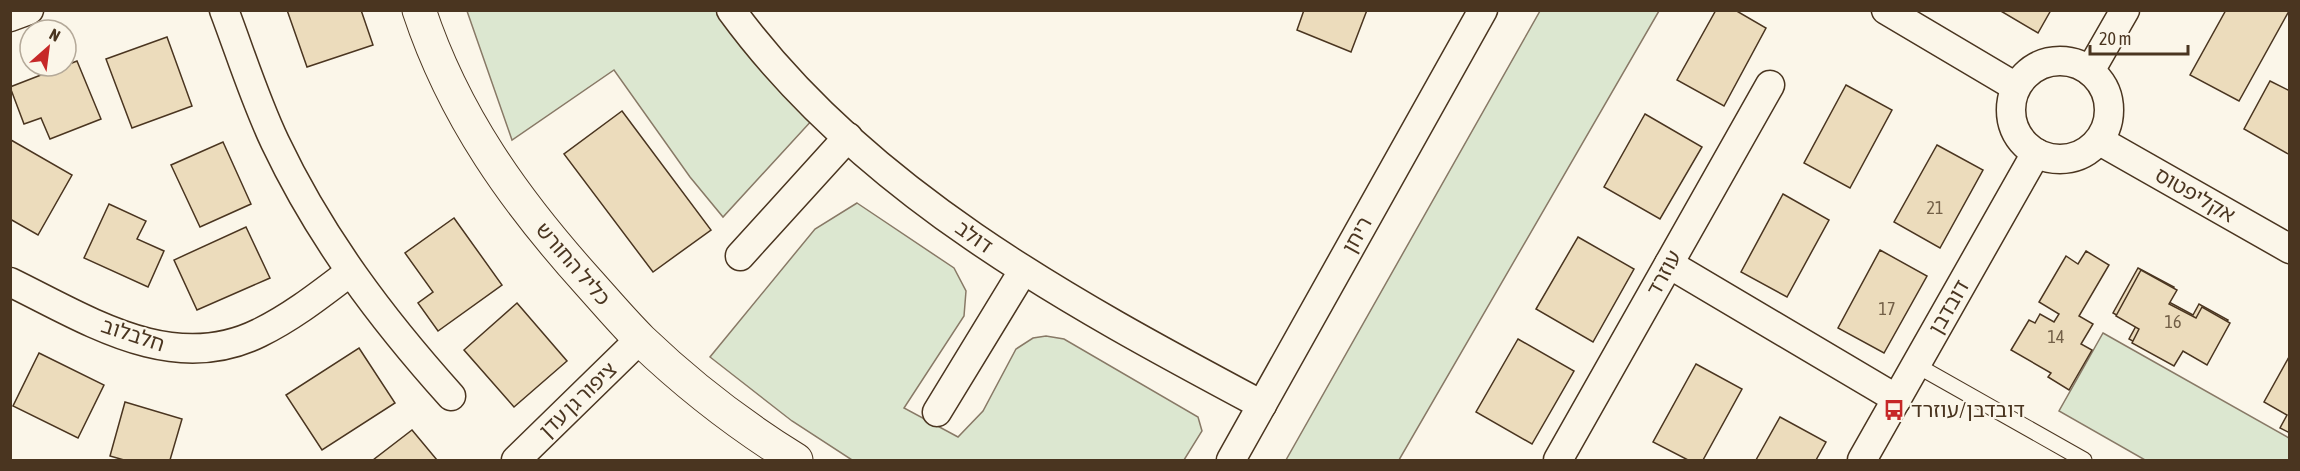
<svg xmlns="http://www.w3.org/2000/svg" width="2300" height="471" font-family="'Asap Condensed','Noto Sans Hebrew',sans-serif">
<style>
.green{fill:#dce7d0;stroke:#887966;stroke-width:1.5}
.building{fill:#ecdcbc;stroke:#4a3520;stroke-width:1.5}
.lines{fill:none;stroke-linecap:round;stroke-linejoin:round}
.service-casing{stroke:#4a3520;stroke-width:17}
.minor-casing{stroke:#4a3520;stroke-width:31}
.tertiary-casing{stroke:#4a3520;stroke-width:35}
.service{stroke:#fbf6e9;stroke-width:15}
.minor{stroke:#fbf6e9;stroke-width:28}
.tertiary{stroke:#fbf6e9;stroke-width:33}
.labels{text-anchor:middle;stroke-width:4.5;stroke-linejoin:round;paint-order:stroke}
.number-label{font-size:18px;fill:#725f47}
.street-label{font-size:21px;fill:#4a3520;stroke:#fbf6e9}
.poi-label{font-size:21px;fill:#4a3520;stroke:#fbf6e9;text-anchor:start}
</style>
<rect width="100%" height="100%" fill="#fbf6e9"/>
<g class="green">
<polygon points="467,11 721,11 814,118 723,217 690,177 614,70 512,140"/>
<polygon points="1540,11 1659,11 1399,460 1286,460"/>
<polygon points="857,203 954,268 966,291 964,316 904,408 958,437 983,411 1016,349 1033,338 1046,336 1064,339 1198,417 1202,431 1184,460 852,460 792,421 710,357 815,229"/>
<polygon points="2103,333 2289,438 2289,460 2145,460 2059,411"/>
</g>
<g class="building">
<polygon points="287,10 361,10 373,45 307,67"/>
<polygon points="1304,10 1367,10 1351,52 1297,30"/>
<polygon points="1716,10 1735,10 1766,28 1724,106 1677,80"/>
<polygon points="1999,10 2051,10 2038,33"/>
<polygon points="2226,10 2289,11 2239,101 2190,75"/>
<polygon points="167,37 192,106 132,128 106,59"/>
<polygon points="77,61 101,119 50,139 41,118 24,124 10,87"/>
<polygon points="2270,81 2290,91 2290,155 2244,129"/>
<polygon points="1846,85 1892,110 1850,188 1804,163"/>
<polygon points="622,111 711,230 653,272 564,154"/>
<polygon points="1645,114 1702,147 1660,219 1604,187"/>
<polygon points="11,140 72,175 38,235 10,219"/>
<polygon points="223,142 251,204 200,227 171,165"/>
<polygon points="1937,145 1983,170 1940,248 1894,222"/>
<polygon points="1783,194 1829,220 1787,297 1741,272"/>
<polygon points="109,204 146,221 137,239 164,251 148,287 84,258"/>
<polygon points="454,218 502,285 438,331 418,303 433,292 405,253"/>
<polygon points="246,227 270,278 197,310 174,260"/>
<polygon points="1578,237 1634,269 1593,342 1536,309"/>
<polygon points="1880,250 1927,276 1884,353 1838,328"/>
<polygon points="2086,251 2109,265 2079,316 2093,324 2081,344 2092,350 2069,390 2048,377 2051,373 2011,350 2029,320 2035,323 2040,314 2054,322 2059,314 2039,302 2066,256 2078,264"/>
<polygon points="2138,268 2174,287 2167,301 2193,315 2199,304 2228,320 2204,362 2180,349 2172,363 2129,339 2136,326 2113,313"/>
<polygon points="2141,270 2177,290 2169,304 2196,318 2202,307 2230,323 2207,365 2183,351 2174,366 2132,343 2139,329 2116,316"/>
<polygon points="517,303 567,361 514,407 464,350"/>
<polygon points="1518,339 1574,371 1532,444 1476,412"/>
<polygon points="359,348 395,403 322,450 286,395"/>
<polygon points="39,353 104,385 78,438 13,406"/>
<polygon points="2289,357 2290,357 2290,433 2280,428 2287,415 2264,402"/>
<polygon points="1696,364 1742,389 1703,460 1688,460 1653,442"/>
<polygon points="125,402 182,419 170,460 124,460 110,456"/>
<polygon points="1780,417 1826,442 1816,460 1756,460"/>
<polygon points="412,430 437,460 373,460"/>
</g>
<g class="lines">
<defs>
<polyline id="service" points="1916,365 2084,460"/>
<g id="minor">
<path d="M224,10c17,45 31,90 51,132 45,95 106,176 176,254"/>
<path d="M731,10c132,181 338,292 531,395"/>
<polyline points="1886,10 2016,87"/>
<polyline points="10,17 29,10"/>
<circle cx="2060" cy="110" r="49"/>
<polyline points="2090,71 2125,10"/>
<polyline points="2100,141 2290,249"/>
<polyline points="740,256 848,137"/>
<polyline points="1669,264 1897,399"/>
<path d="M10,282c78,38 162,94 249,51 33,-16 62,-39 91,-61"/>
<polyline points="937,412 1023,271"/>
<polyline points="516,460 640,339"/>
<polyline points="1231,460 1483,10"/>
<polyline points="1558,460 1770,85"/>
<polyline points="1862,460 2036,153"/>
</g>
<path id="tertiary" d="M419,10c35,106 96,191 170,273 17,19 34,39 52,57 47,45 100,86 155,120"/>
</defs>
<use href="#service" class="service-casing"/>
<use href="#minor" class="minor-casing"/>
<use href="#tertiary" class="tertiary-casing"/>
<use href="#service" class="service"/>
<use href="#minor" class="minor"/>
<use href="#tertiary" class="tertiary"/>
</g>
<defs>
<symbol id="bus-bare" viewBox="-9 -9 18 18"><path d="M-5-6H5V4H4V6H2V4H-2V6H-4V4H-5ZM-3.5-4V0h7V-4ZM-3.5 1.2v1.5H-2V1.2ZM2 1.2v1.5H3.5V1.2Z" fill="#c62828" stroke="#fbf6e9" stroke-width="2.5" paint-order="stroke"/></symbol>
</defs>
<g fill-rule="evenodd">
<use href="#bus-bare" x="1879" y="395" width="30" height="30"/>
</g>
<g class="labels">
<g class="number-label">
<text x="1935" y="214">21</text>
<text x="1887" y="315">17</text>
<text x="2173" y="328">16</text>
<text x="2056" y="343">14</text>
</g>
<g class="street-label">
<text transform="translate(2195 195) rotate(30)" y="7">אקליפטוס</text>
<text transform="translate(1357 235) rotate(-61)" y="7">ריחן</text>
<text transform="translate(974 237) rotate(35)" y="7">דולב</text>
<text transform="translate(573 264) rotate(49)" y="7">כליל החורש</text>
<text transform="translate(1664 273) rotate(-61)" y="7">עוזרד</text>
<text transform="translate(1949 307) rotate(-60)" y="7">דובדבן</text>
<text transform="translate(133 335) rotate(18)" y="7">חלבלוב</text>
<text transform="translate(578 400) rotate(-44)" y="7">ציפור גן עדן</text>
</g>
<g class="poi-label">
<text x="1911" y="417">דובדבן/עוזרד</text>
</g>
</g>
<rect width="2300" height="471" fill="none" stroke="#4a3520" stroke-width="24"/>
<g transform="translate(48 48) rotate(28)"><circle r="28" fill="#fbf6e9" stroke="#b4a999" stroke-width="1.5"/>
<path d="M0-4.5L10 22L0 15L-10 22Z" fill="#c62828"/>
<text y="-9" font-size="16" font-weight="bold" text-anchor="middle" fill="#4a3520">N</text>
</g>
<path d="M2090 45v9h98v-9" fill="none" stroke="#4a3520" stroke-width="3"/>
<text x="2099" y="45" font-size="18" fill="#4a3520" stroke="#fbf6e9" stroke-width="4.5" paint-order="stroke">20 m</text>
</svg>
